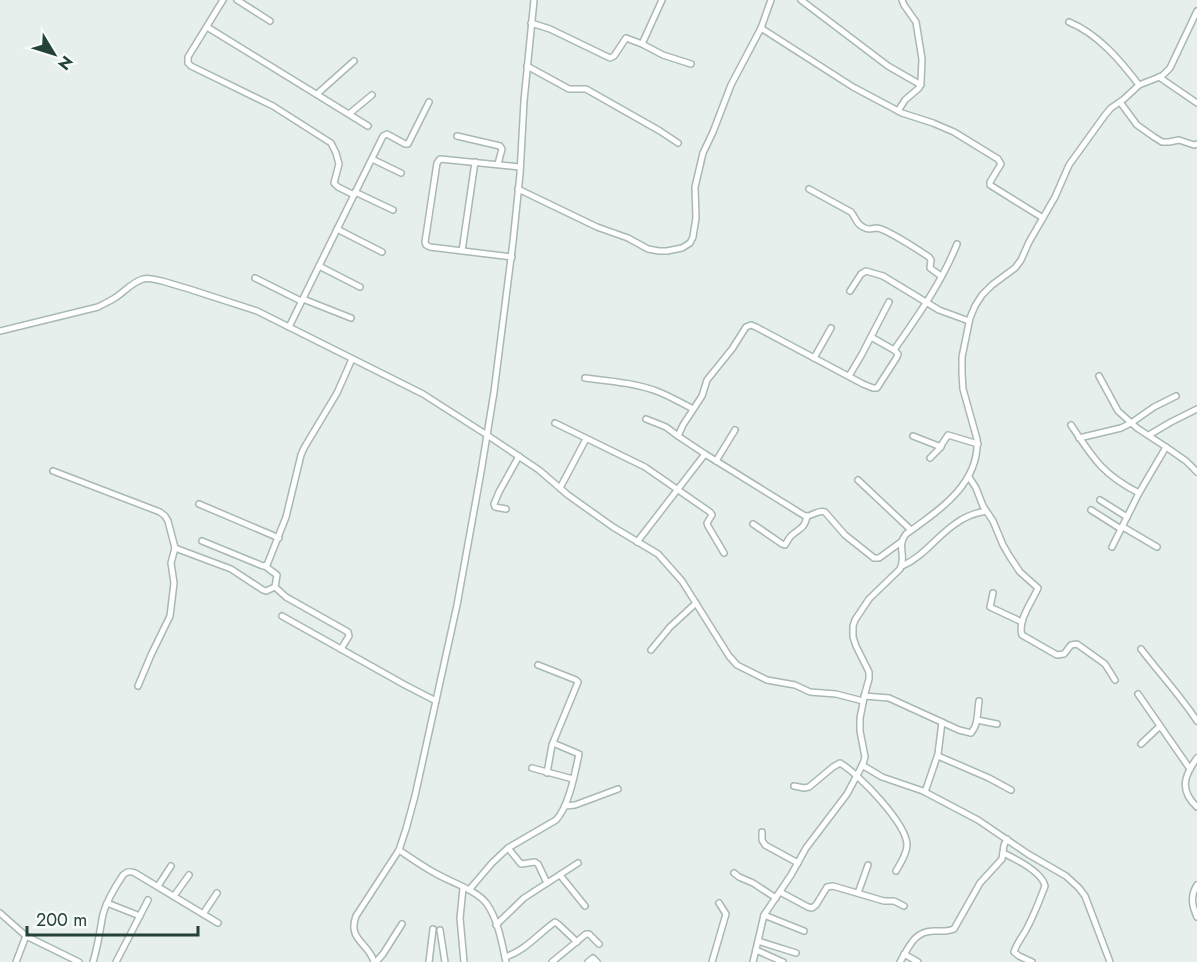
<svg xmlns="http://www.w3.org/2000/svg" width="1197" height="962" font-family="Jost,sans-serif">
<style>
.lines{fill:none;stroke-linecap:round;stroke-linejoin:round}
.minor-casing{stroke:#a8b8b2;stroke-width:8}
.minor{stroke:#fff;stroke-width:5}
</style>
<rect width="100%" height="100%" fill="#e6efeb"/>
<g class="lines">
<defs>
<g id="minor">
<polyline points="223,0 188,57 188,63 191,66 273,106 331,143 336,153 339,164 334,183 338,187 354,195"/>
<polyline points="237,0 270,21"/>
<polyline points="801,0 888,66 921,85"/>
<path d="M1069,22c29,12 51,38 70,63"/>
<polyline points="531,23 550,29 610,58 614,56 626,38 642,44 662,0"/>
<polyline points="207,27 368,126"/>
<polyline points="761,28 853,87 902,113 933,123 954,132 998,159 1001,164 990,182 990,185 1043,218"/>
<polyline points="642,44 663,55 691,64"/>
<polyline points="527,66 569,89 586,89 660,131 678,143"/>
<polyline points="1159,77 1197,103"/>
<polyline points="317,94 354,61"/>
<polyline points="1120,102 1137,125 1154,137 1162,142 1169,142 1179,140 1194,145 1197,144"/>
<polyline points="898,111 905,100 919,88 921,82 922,59 916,22 904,5 902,0"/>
<polyline points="349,114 372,95"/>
<polyline points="457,136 500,146 502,149 498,164"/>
<polyline points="372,159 401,173"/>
<polyline points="518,189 597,227 628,238 648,249 659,251 667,251 682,248 690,243 693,237 694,230 696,218 695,187 703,153 713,132 731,85 761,28 771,0"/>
<path d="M809,189l42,23c5,6 5,12 12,15 6,4 8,1 14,1 9,1 43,23 52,29l2,3 -1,8 11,8"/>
<polyline points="355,192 393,210"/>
<polyline points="337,229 382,252"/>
<polyline points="462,251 475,162"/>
<polyline points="512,257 430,247 426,245 425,242 437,163 440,159 520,167"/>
<polyline points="319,266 360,287"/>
<polyline points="255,278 301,301"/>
<polyline points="850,291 861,274 866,271 883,276 939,310 969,321"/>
<polyline points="303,299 351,318"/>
<polyline points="289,327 383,136 387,134 405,144 408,144 429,102"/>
<path d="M0,331l98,-24c7,-4 15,-7 21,-12 8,-6 14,-13 24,-16 6,-2 13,1 19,2l27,8 68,22 166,83 64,41 52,35 29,25 45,32 45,27 24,27 47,75 8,9 30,15 28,5 15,7 26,2 27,7"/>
<polyline points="871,337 894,350"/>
<polyline points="814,358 831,328"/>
<polyline points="849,376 862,354 889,302"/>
<polyline points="1099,376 1118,411 1137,428 1166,447 1139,493 1112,547"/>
<path d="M585,378c25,3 51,5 74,14 12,5 23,11 34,17"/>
<polyline points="646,419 666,427 678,436"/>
<polyline points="555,423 645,467 710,512 712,515 707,523 708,526 724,553"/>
<path d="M1071,425c22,33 31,49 68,68"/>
<polyline points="1149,435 1171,422 1197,409"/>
<polyline points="913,436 941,447"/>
<polyline points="1079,438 1121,428 1131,423 1154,407 1176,396"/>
<polyline points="1166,447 1186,461 1197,472"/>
<path d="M705,454l100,62c8,1 12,-7 20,-4l20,23 29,23h5l22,-16"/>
<polyline points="930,458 938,450 948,435 978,444"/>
<polyline points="716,461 735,430"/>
<polyline points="53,471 160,512 165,516 168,521 175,548 171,563 174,583 170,616 151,655 138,686"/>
<path d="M969,477l7,11 7,18 10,15 10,24 7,12 10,15 18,16c-5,12 -21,33 -16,47l35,20 7,-1 7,-9 6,-1 28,20 10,16"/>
<polyline points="858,480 911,530"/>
<polyline points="560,488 586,439"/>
<polyline points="1100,500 1127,517"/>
<polyline points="199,504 279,538"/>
<polyline points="506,509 495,507 494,504 499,492 519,456"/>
<polyline points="1091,510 1121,529"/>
<path d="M753,524l29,20 3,1c2,-3 4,-7 6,-9 8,-8 14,-7 16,-20"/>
<polyline points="1123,527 1157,547"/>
<polyline points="202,541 263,566 267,565 286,517 301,455 304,448 337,393 352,359"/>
<path d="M637,542l68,-88 -27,-18 5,-11 19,-29 5,-16 25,-31 14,-22 5,-2 5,2 107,57 10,4h4l20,-31 1,-3 -4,-4c23,-33 48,-68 63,-106"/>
<polyline points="175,548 231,569 263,590 266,591 275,587"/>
<polyline points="265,566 277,575 275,587 286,597 348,632 349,636 341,649"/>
<path d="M902,566c21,-9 34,-29 53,-42 9,-7 20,-11 31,-13"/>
<polyline points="993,593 990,607 1022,622"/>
<polyline points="282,616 405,685 436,701"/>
<path d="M1141,649c19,25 39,46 56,72"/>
<polyline points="651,650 670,627 696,603"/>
<polyline points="538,665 576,680 578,682 552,745 547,773"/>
<polyline points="1138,694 1190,769"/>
<path d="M864,696l25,2 70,32 12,3c8,-9 6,-21 8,-32"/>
<polyline points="977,720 997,724"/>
<polyline points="1141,744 1160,726"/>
<polyline points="938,756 989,778 1011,790"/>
<path d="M1197,758c-13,18 -18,32 0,49"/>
<polyline points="862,765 882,777 923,791 978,820 1028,854 1066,876 1079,888 1085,896 1110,962"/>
<polyline points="532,768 573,779"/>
<path d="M794,786l10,2 5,-1 24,-20 7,-4c18,10 67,61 67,82 0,9 -7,19 -11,26"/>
<polyline points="925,792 938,754 942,722"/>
<polyline points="565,806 575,805 618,789"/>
<polyline points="762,832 762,840 765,845 798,863"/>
<polyline points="508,848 521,864 535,862 538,864 547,883"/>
<path d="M399,850c12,8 23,16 36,23 15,9 42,17 52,31 11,16 15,39 19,58"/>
<path d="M1003,853c13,6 39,19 42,33 -5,13 -10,27 -17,40 -4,9 -11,16 -14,26l5,4 13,6"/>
<polyline points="734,873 739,877 753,883 776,898"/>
<polyline points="560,875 585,906"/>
<path d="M1197,885c-7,11 -5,21 0,32"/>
<polyline points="158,886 171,866"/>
<polyline points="463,888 460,918 464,962"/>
<path d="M469,890l23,-27 16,-15 48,-28c13,-14 19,-47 23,-66l-26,-11"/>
<polyline points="780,892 808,907 812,908 816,905 827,887 833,886 884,901 894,901 904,906"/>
<polyline points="858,893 868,865"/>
<polyline points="174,896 189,875"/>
<polyline points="107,903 140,916"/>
<polyline points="0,913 26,936 79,962"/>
<polyline points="203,914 217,893"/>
<polyline points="764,915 804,931"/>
<polyline points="496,925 524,898 578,863"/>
<polyline points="440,930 445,962"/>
<polyline points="758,941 796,953"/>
<polyline points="756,950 783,962"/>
<polyline points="904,954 918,962"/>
<path d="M505,957c20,-6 33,-23 50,-35l3,2 19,18"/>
<polyline points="16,962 26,936"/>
<path d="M93,962c5,-16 7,-32 10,-48 4,-14 12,-27 20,-39 4,-4 7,-4 12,-2l83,50"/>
<polyline points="116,962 148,900"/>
<path d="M374,962c-5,-19 -27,-22 -18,-46l43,-66 7,-21 9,-33 42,-191 24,-133 13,-80 19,-150 7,-68 4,-73 10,-101"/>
<polyline points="376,962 383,954 402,924"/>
<polyline points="429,962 433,929"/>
<polyline points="552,962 586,934 589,934 599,944"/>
<polyline points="588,962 593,958 597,962"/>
<polyline points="712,962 726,914 719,903"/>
<path d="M753,962l11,-47 27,-40 15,-27 41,-54 16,-30 2,-7 -5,-26v-13l5,-25 4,-14v-7l-13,-26 -3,-9v-11l2,-6 14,-21 31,-30c7,-13 -4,-23 6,-35 32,-23 74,-50 71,-95l-14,-50 -1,-16v-16l8,-39 5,-12 7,-11 10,-10 23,-17 6,-8 8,-18 26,-45 14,-32 36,-50 6,-7 13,-9 15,-14 23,-9 8,-8 27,-57"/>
<path d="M900,962c9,-15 14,-31 34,-31 7,0 13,1 20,-2l26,-46 22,-24 2,-14 3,-6"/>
</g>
</defs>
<use href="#minor" class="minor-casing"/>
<use href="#minor" class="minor"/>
</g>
<g transform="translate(54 54) rotate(128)" stroke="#f7fbf9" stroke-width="4.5" paint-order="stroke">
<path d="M0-4.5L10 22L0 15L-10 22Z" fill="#24423a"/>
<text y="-9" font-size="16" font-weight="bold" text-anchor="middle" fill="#24423a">N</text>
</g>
<path d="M27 926v9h171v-9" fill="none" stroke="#24423a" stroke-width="3"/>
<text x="36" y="926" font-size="18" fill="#24423a" stroke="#f7fbf9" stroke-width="4.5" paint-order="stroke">200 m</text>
</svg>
